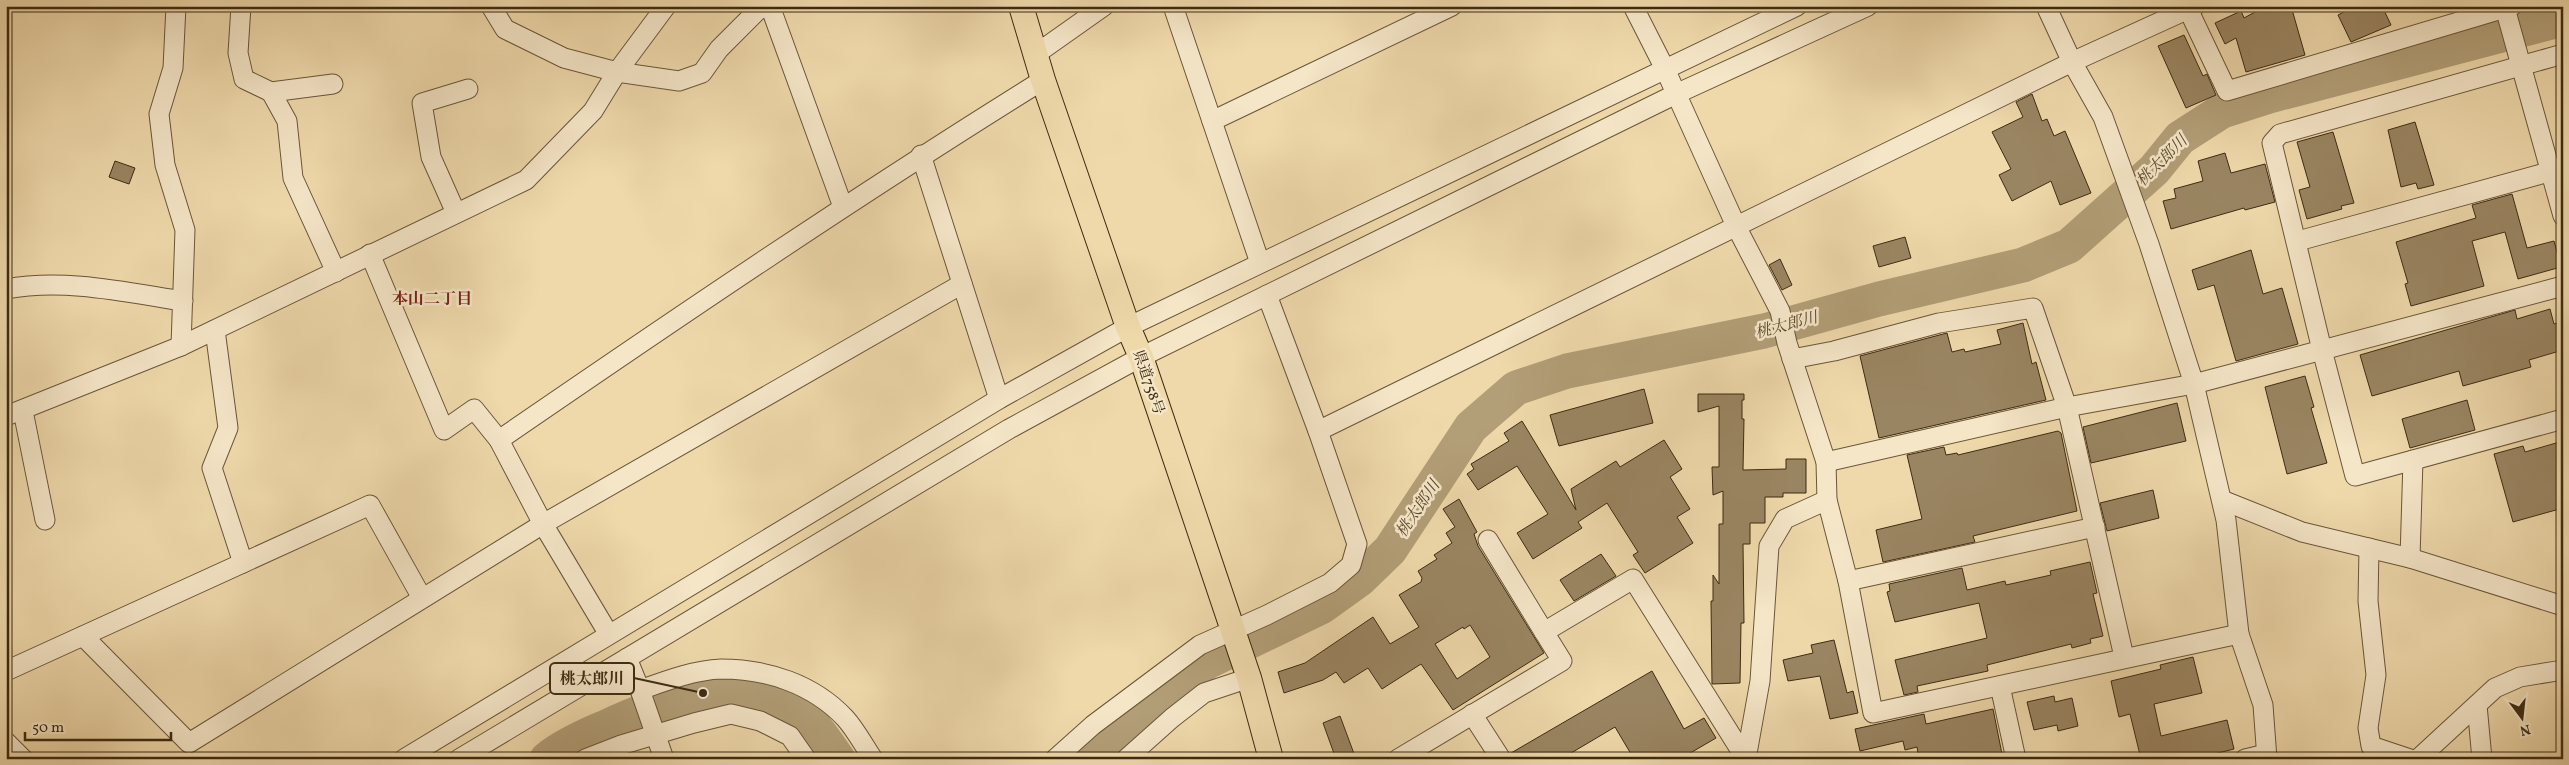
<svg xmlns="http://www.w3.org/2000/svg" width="2569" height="765" font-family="Vollkorn,'Noto Serif JP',serif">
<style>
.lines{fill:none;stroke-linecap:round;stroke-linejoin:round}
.river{stroke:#b29e77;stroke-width:35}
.building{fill:#9a8562;stroke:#3d2b12;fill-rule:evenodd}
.minor-casing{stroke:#6a5638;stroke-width:21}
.major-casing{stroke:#3d2b12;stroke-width:26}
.minor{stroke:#f5e6c8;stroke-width:19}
.major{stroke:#efd9ab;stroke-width:24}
.labels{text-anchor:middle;stroke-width:5;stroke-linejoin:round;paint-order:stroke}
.street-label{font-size:15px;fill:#3d2b12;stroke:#f5e6c8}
.water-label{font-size:16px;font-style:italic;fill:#5a482b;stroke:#f5e6c8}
.neighbourhood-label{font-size:16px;font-weight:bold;fill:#7a1f14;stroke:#f5e6c8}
.leader{fill:none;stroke:#3d2b12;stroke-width:2}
.callout-dot{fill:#3d2b12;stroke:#f5e6c8;stroke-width:2}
.callout{fill:#f5e6c8;stroke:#3d2b12;stroke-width:2}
.callout-label{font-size:16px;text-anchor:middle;font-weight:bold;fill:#3d2b12}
</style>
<rect width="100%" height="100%" fill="#efd9ab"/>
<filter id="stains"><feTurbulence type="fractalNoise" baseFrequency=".004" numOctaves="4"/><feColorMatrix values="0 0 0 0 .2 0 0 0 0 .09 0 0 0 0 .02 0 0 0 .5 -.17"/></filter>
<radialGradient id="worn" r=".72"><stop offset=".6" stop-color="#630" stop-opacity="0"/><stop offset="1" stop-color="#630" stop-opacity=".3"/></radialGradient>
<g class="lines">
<g class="river">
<path d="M547,759c16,-13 38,-23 57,-31 56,-26 118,-50 179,-26 24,9 41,37 55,57"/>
<polyline points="1091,759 1168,689 1207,662 1321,607 1360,579 1390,550 1471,427 1516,388 1567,371 1764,331 1879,299 2023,265 2069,246 2154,170 2180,138 2222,111 2269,96 2563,19"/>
</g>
</g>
<g class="building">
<polygon points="2266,6 2291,6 2305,55 2246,72 2236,38 2225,44 2215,23 2241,11 2244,18"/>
<polygon points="2356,6 2382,6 2391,25 2351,42 2338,15"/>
<polygon points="2184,35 2203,76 2207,74 2216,95 2186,108 2158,46"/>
<polygon points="2032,94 2042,121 2047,119 2054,136 2065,131 2091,193 2060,205 2051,181 2012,201 1999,175 2011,169 1992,132 2023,117 2016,102"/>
<polygon points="2415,122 2434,185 2418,189 2416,183 2401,187 2388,130"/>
<polygon points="2333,132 2354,203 2341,206 2342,209 2307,219 2299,190 2310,187 2297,142"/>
<polygon points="2225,153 2231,173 2265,164 2275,202 2245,210 2244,208 2171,229 2163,201 2176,198 2174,189 2203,181 2198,161"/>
<polygon points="115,161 135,168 129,184 109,177"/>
<polygon points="2512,194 2527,248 2554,241 2561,267 2518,279 2505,232 2472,241 2484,286 2411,306 2405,284 2408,283 2396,242 2476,218 2472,205"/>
<polygon points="1905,237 1911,258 1879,267 1873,246"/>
<polygon points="2251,250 2263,294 2282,288 2298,344 2236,361 2214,285 2198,290 2192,270"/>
<polygon points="1780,259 1792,285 1782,290 1769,265"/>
<polygon points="2550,309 2554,324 2563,322 2563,350 2529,360 2531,367 2463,386 2459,371 2372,396 2360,355 2515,310 2517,319"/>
<polygon points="2023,323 2032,364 2036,362 2046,400 1879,438 1860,356 1947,333 1952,352 1964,349 1965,352 2001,344 1997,330"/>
<polygon points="2305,376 2314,407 2311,408 2327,463 2287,474 2265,387"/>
<polygon points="1644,389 1653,423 1559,446 1550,415"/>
<polygon points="1698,394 1744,394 1744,400 1742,400 1742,419 1744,419 1743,470 1786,469 1786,459 1806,459 1806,493 1783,493 1783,497 1765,497 1765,523 1750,523 1750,544 1743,544 1744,623 1741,623 1740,683 1712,684 1711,601 1713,601 1713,575 1719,584 1719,524 1723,524 1723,491 1713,495 1712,467 1719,467 1719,406 1698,412"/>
<polygon points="2467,400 2475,430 2410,448 2402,419"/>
<polygon points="2177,403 2186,441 2091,463 2083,427"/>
<polygon points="1522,421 1576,510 1571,489 1616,461 1620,467 1664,440 1682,469 1670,477 1690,509 1677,517 1693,543 1645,573 1633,555 1638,552 1607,503 1578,522 1582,528 1533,559 1517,533 1548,514 1517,466 1478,490 1467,474 1474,469 1471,464 1509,441 1504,433"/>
<polygon points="2058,431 2061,433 2077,511 1973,536 1975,542 1883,562 1876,530 1922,519 1907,455 1944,447 1946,455 1957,453 1958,455"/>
<polygon points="2563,441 2563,508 2513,522 2494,454 2523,446 2525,452"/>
<polygon points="2153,490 2159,518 2107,531 2100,503"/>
<path d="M1459,499l18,33 -3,2 4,12 66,107 -91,57 -32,-46 -39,25 -14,-21 -24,15 -8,-11 -13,8 -39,13 -6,-21 27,-9 68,-46 17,27 29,-17 -20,-32 22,-13 1,-4 -4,-7 19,-12 -3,-4 18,-12 -6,-10 9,-6 -12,-18zM1470,625l20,32 -33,22 -22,-35 28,-17 1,2z"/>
<polygon points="1601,554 1616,576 1574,601 1560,580"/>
<polygon points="2090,562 2097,593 2093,594 2103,636 2090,639 2091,643 2072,648 2071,644 1987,665 1988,671 1917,686 1918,692 1904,695 1895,660 1987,638 1979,603 1895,622 1887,592 1890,591 1889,584 1962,568 1967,590 2005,581 2006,585 2051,575 2050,571"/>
<polygon points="1834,640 1847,693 1853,691 1858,713 1830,719 1820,676 1788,681 1783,660 1813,653 1811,645"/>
<polygon points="2193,657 2202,693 2154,704 2161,736 2227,720 2234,749 2194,759 2141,759 2130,714 2119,717 2111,681 2161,669 2160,665"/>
<polygon points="1652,671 1684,729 1704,718 1716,738 1680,759 1634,759 1615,727 1561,759 1512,759 1511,753"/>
<polygon points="2054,696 2055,702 2072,698 2078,726 2058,731 2057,725 2034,730 2027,702"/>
<polygon points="1993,709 2003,759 1919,759 1917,747 1905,750 1903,741 1860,751 1855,729 1924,714 1926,724"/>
<polygon points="1340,716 1356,759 1336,759 1323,723"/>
</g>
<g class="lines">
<defs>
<g id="minor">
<polyline points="176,6 173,68 159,114 165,165 185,230 181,346"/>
<polyline points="241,6 238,53 244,79 271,92"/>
<polyline points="491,6 505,29 564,58 617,72 679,81 702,73 719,49 757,11 764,6"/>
<polyline points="770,6 843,207"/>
<polyline points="1173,6 1260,263"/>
<polyline points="1633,6 1665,69 1737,228 1780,311 1787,343 1826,462 1827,500 1848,581 1873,713 2239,634"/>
<polyline points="2046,6 2072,62 2103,117 2149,244 2194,384 2226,520 2239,634 2263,705 2267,759"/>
<polyline points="2505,8 2563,216"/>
<polyline points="2188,9 2227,91 2512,6"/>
<polyline points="1036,54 1104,6"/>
<polyline points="2563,54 2280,134 2272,143 2322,350 2355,476 2563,419"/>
<polyline points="333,84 271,92 287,121 293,178 336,272"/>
<polyline points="1212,121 1452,6"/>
<polyline points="921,155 999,399"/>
<polyline points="456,213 431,157 422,103 468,89"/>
<polyline points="2298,241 2563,168"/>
<polyline points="370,254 444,430 474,409 499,440 543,524 608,633"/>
<path d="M6,289c58,-11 119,3 177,12"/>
<polyline points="215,330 228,428 212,468 243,563"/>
<polyline points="1792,359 1834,351 1939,323 2033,308 2067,407 2124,657"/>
<polyline points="23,411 45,520"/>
<polyline points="6,416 181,346 526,180 593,111 617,72 666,6"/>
<polyline points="1318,431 2072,62 2195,6"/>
<path d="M499,440c179,-123 359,-245 544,-360"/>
<polyline points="1826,462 2067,407 2194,384 2563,286"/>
<polyline points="2222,500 2302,532 2410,558 2563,606"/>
<polyline points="1488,540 1544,632"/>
<polyline points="2369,548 2368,601 2376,675 2368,728 2371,746 2410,759"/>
<polyline points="2410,558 2413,460"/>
<polyline points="1848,581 2095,527"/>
<polyline points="83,636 189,743 543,524 962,284"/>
<path d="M627,658l13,32c25,-9 54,-20 81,-21 46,0 92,15 124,49 11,12 19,28 28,41"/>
<polyline points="6,671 370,505 422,598"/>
<polyline points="2000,686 2016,759"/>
<polyline points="640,690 664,759"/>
<polyline points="2477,705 2482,759"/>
<polyline points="1472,714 1501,759"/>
<polyline points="6,742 23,759"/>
<polyline points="404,759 999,399 1128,327 1797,6"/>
<polyline points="459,759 1009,429 1141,357 1676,94 1868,6"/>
<polyline points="585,759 621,745 694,723 731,714 760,721 790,736 806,759"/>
<polyline points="1055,759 1093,725 1200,645 1267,615 1330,583 1351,565 1357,544 1318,431 1267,295"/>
<polyline points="1126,759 1172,718 1204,693 1249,678"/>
<polyline points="1398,759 1562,661 1544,632 1633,579 1746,759"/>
<polyline points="1746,759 1760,681 1769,546 1785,519 1827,500"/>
<polyline points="2245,759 2266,754"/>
<polyline points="2418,759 2495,688 2520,677 2563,670"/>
</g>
<polyline id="major" points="1021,6 1043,80 1128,327 1141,357 1249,678 1271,759"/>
</defs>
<use href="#minor" class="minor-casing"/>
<use href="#major" class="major-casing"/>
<use href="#minor" class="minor"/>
<use href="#major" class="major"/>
</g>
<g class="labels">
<g class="street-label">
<text transform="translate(1149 382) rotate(71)" y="5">県道758号</text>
</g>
<g class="water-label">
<text transform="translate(2161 160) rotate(-45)" y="6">桃太郎川</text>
<text transform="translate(1786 324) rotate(-15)" y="6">桃太郎川</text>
<text transform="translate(1417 508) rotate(-56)" y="6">桃太郎川</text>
</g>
<g class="neighbourhood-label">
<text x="432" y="304">本山二丁目</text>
</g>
</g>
<path class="leader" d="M703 693L634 678"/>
<circle class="callout-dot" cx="703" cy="693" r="5"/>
<rect class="callout" x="550" y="663" width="84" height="31" rx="5"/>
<g class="callout-label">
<text x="592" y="684">桃太郎川</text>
</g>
<rect width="2569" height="765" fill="none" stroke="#efd9ab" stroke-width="25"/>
<rect x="8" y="8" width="2554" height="750" fill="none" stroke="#3d2b12" stroke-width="2.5"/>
<rect x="12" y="12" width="2544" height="740" fill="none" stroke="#3d2b12"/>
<g transform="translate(2522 718) rotate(165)" stroke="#f5e6c8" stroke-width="4" paint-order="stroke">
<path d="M0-4L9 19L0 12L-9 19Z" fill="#3d2b12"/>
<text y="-8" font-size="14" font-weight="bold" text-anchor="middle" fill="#3d2b12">N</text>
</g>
<path d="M25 732v8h146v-8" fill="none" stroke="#3d2b12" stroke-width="2.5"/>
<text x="32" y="732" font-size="15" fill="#3d2b12" stroke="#f5e6c8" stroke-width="4" paint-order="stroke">50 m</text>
<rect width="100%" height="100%" filter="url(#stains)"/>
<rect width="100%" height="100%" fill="url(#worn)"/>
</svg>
